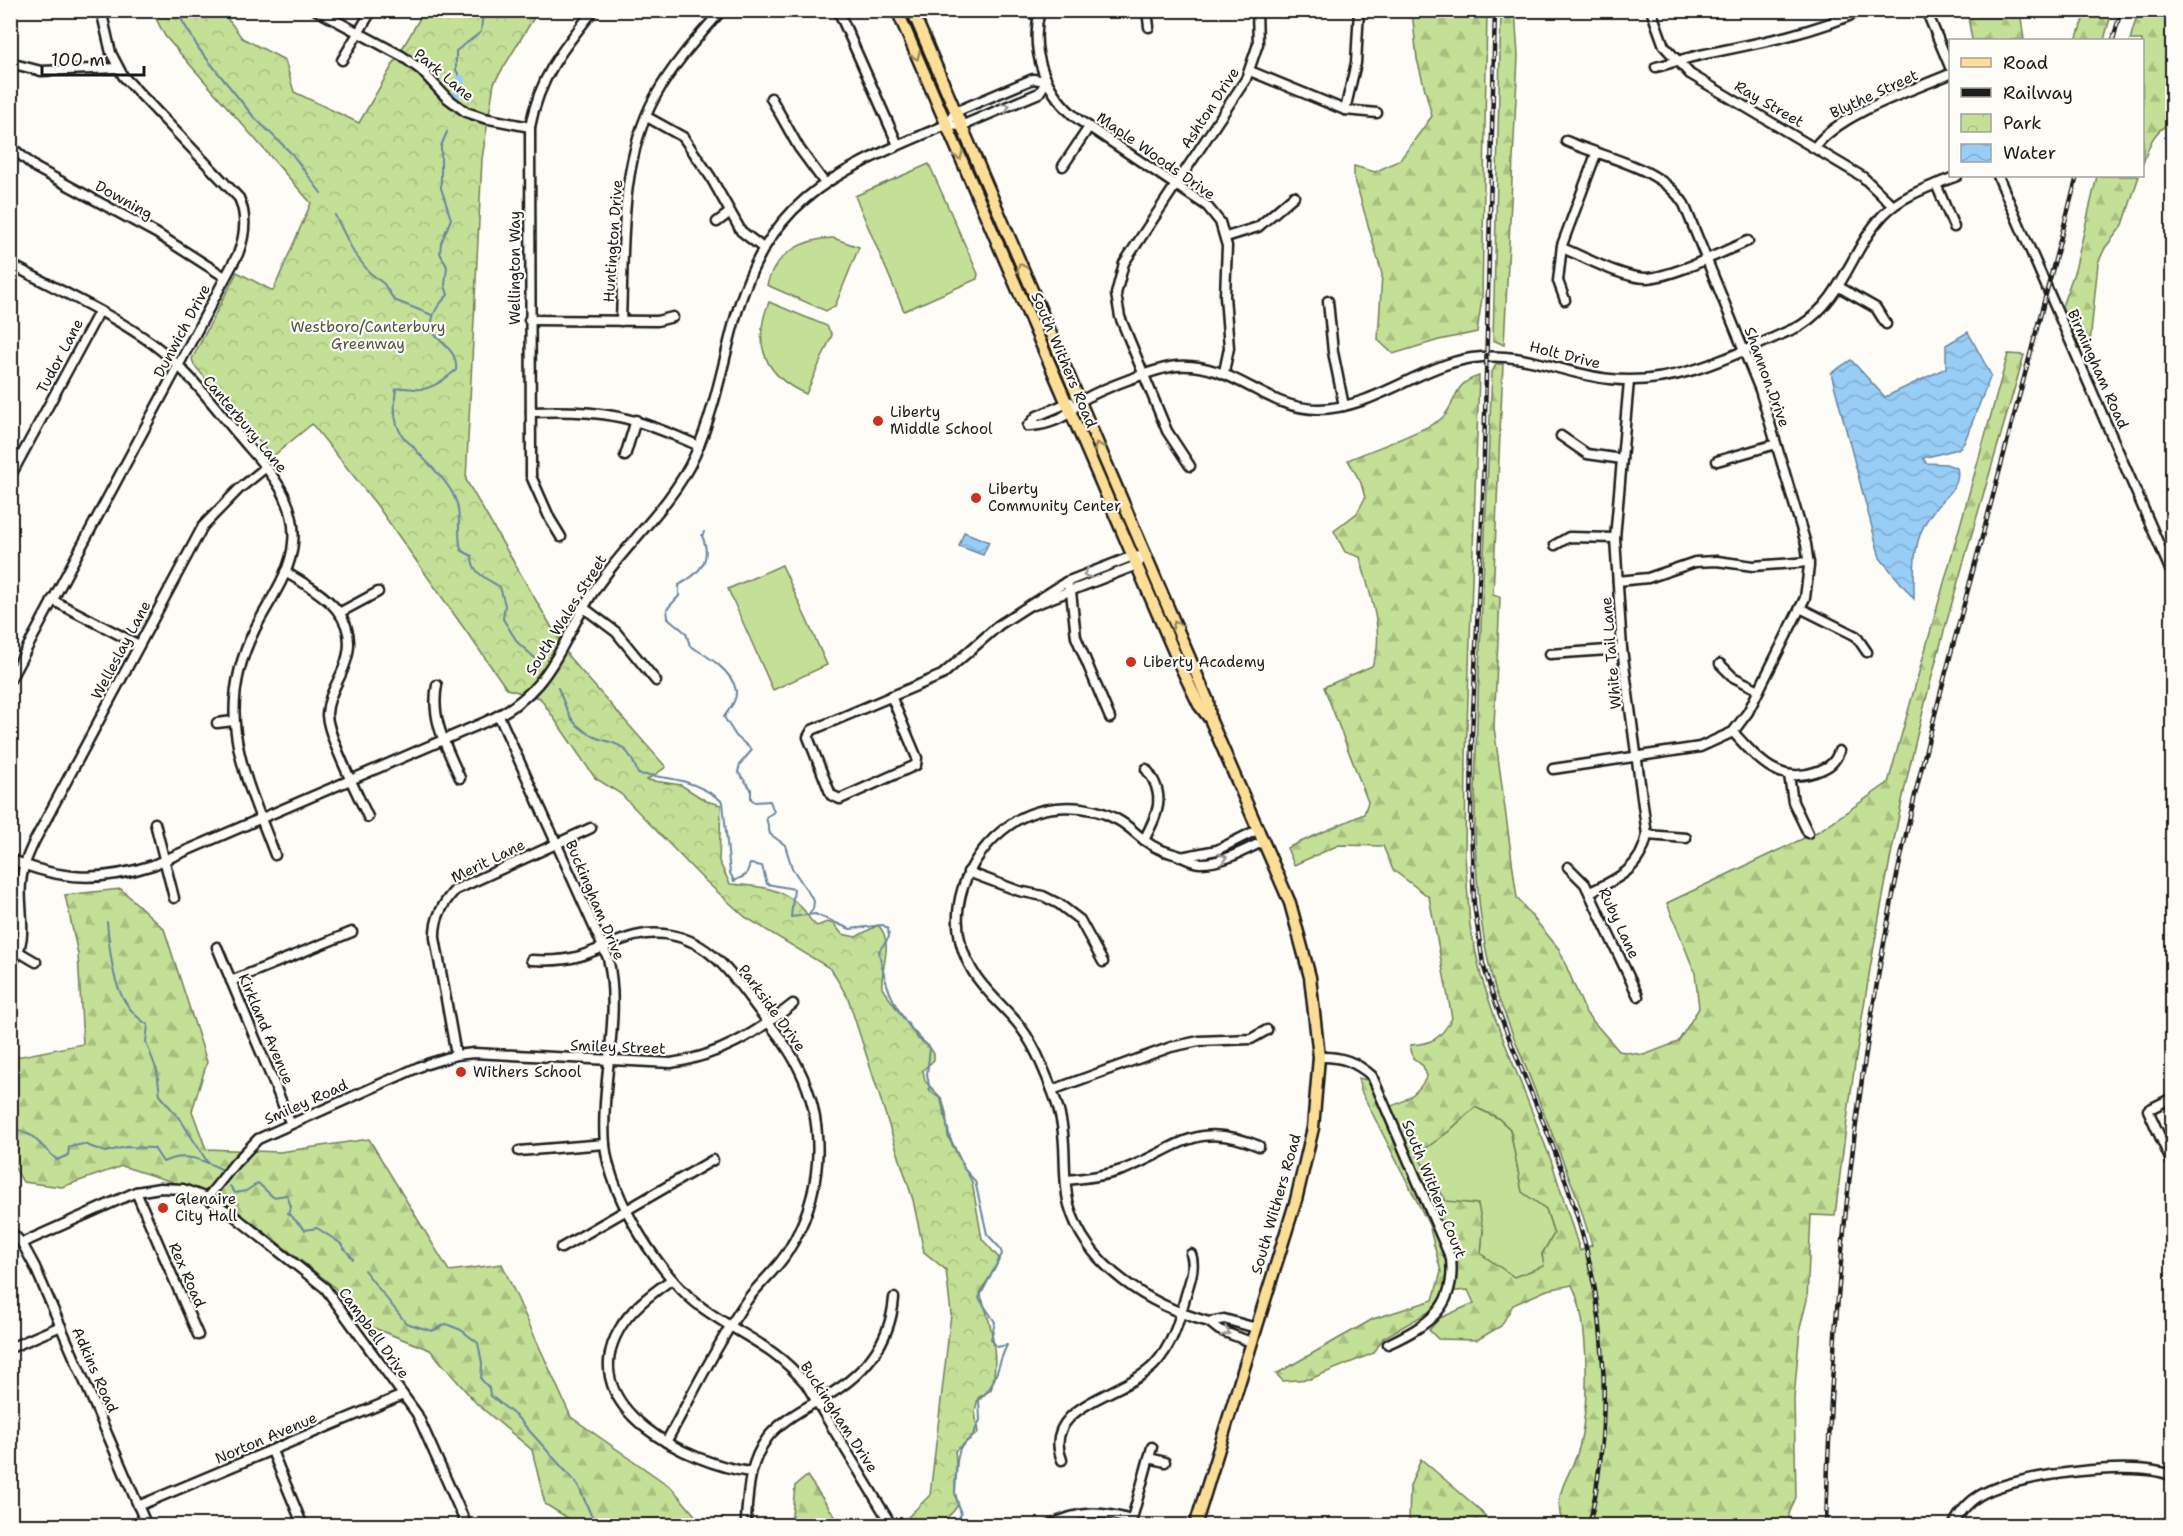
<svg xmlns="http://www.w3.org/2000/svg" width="2183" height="1536" font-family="'Shantell Sans',sans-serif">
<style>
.grass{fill:#c4df96;stroke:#707e59;stroke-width:1.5}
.forest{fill:url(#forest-firs);stroke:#707e59;stroke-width:1.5;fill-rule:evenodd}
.park{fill:url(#park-crowns);stroke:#707e59;stroke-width:1.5}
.water{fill:url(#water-waves);stroke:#66869f;stroke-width:1.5}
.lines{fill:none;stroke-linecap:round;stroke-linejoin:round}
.stream{stroke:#66869f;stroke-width:2}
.canal{stroke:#98cdf6;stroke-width:8}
.minor-casing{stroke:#1c1c1c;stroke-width:13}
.major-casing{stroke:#1c1c1c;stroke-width:15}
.minor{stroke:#fdfcf7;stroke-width:8}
.major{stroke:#fdde96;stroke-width:10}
.rail-casing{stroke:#1c1c1c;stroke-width:4.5}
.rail{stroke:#fdfcf7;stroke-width:2;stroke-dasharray:7;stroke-linecap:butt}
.oneway{stroke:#98875f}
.oneway2{stroke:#989794}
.poi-dot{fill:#c8321e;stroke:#fdfcf7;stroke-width:2}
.labels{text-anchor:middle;stroke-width:4.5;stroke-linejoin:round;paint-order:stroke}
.street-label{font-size:15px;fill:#1c1c1c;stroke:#fdfcf7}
.park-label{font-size:15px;fill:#4e5641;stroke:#fdfcf7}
.poi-label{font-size:15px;fill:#1c1c1c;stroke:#fdfcf7;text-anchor:start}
</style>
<defs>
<pattern id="forest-firs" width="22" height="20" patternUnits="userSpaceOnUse" patternTransform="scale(1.5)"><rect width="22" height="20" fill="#c4df96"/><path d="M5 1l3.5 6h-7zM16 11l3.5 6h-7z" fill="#a8bf81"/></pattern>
<pattern id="park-crowns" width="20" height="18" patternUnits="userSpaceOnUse" patternTransform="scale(1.5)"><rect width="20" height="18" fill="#c4df96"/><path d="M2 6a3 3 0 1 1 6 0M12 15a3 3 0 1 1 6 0" fill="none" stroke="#a8bf81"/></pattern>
<pattern id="water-waves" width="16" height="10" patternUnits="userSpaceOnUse" patternTransform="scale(1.5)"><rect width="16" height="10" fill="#98cdf6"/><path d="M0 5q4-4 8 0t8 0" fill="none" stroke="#82afd2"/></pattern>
</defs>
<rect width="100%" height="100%" fill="#fdfcf7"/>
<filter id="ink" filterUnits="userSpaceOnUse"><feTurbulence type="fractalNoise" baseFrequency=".0167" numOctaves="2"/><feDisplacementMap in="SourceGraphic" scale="12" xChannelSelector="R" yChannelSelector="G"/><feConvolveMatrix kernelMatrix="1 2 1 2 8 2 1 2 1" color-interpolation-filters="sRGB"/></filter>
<g filter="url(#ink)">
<g class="grass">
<polygon points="929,164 978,274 977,279 904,311 855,196"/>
<path d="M833,238l26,9 -24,59 -9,5 -59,-26c8,-31 35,-46 66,-47z"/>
<path d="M769,302l58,24 5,9 -26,59c-42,-18 -54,-51 -37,-92z"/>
<polygon points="782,565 827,665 773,690 728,589"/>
<polygon points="1475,1107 1498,1118 1510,1129 1522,1191 1546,1209 1554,1234 1542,1254 1545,1266 1514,1277 1481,1254 1483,1230 1446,1201 1416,1155 1448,1132"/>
</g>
<g class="forest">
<polygon points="1412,11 1487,11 1482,298 1477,332 1439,340 1393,354 1378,340 1382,274 1354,176 1354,166 1375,172 1400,160 1432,116 1417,59"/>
<polygon points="1501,11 1515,11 1518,56 1504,345 1493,340"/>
<polygon points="1967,11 2020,11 2024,40 1972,40"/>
<polygon points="2086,11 2112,11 2104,40 2076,40"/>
<path d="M2138,11h34c0,12 2,26 0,38 -3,20 -16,36 0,53v20c-19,9 -23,23 -29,42l-1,-124h-12z"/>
<polygon points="2097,176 2139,176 2123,225 2105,248 2098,263 2090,343 2080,349 2062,306 2075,270"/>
<path d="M2008,354l16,1c-42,148 -90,296 -122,446 -29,137 -51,276 -67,415l-24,-1 -4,85 -7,28 -6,71 2,98 -7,17v11h-226c-12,-34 8,-48 16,-77 10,-40 11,-127 -7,-163l-25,5 -34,15 -12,21 -24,14 -39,-1 -9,-9 11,-12 34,-15 -6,-13 -23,2 -16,20 -46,26 -9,15 -64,26 -27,2 -7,-7 97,-55 60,-19 8,-28 -12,-47 -68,-134 -3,-13 9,2 15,29c20,-5 36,-14 45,-33l-4,-10 -10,-8 -3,-13c23,-1 31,-7 42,-27l-23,-121 -36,-27 -10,-24 -44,-1 -45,20 -7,-17 77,-34 4,-12 -44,-115 48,-21c15,-31 -4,-76 -12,-109l-15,-5 -11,-21 23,-18 8,-15 -4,-15 -13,-23c18,-8 83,-31 94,-42 17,-17 9,-34 37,-42l-13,380 -1,100 5,70 11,50 14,42 56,142 29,91 12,-6 -15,-48 -81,-205c-29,-98 -21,-218 -17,-320 5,-100 9,-200 13,-300l4,-8h7l-10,231 7,2 -6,130 23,171 42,51 27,64 33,38 25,4 34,-13 21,-34 -4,-35 -28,-70 152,-72 69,-48zM1475,1107l23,11 12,11 12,63 24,17 8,25 -12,20 2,12 -30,11 -33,-23 2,-24 -5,-26 -32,-3 -29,-46 31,-23z"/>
<polygon points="121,889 164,929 207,1062 192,1111 206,1149 280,1152 369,1139 449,1271 502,1264 571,1417 672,1488 703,1525 579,1525 545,1504 532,1450 477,1404 430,1350 374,1328 332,1285 250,1221 179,1184 122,1166 62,1187 23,1182 11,1161 11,1058 83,1044 78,954 65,895"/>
<polygon points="1421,1459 1479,1509 1492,1525 1409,1525 1410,1486"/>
<polygon points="807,1476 841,1525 791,1525 795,1486"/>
</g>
<path class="park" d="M152,11h70l20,27 43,22 9,32 65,31 65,-112h114l-44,72 -12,76 -16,321 103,177 97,110 -19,13 34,5 25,16 15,4 -2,56 11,23c27,2 53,3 72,24 6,6 6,12 15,18l10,-4 7,2 8,10 14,3 22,-12c17,17 2,43 4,63l36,51 11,7 5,8v6l-11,10 2,11 17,18 4,14 2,24 24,45 10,57 17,19c-3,14 -13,22 -19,35 11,29 20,67 11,97l-13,8 -3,13 3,22 -23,18c4,20 -4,36 3,54 -13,21 -35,25 -57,19l29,-29 21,-181 -5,-44 -22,-18 -11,-52 -65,-202 -17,-29 -86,-52 -45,-41 -79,-82 -26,-16 -55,-80 -33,-9 -131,-185 -64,-80 -40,33 -78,-92 -2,-6 45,-87 36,19 38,-88 -146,-167z"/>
<g class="water">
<path d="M1968,332l23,43 -27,68 -6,6 -35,9 3,5 20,1 11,4c5,21 -15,30 -26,46 -19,25 -17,55 -17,85l-34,-41 -49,-185 20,-13 34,37 61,-29v-23z"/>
<polygon points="964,532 989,542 983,555 959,546"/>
</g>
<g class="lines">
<g class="stream">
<polyline points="179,10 180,17 199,49 253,116 292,154 321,193"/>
<polyline points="461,79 456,70 456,51 481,32 483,10"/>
<path d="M447,132l-6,14v42l10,31 -10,24 -1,10 7,14 -2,18 3,10c-11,11 -16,18 -17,34 9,16 27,20 25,41 -10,8 -22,18 -35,19 -9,1 -16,-3 -25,0 -3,20 -3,44 16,56 14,19 38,35 45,59 4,15 0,31 4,46l11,6c0,18 14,22 28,31l5,18 -2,14 15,24 17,15"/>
<polyline points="335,215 354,253 369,272 384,284 394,300 432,315"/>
<path d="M704,532l-2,4c11,24 -3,38 -23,49v11l-12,13 1,9 18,15 4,13c16,9 43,25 46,45 1,10 -7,18 -12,26l12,19 16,14 -12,14 -2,8 13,17v10l4,3 15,-1 4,11 -8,5 4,17 15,11 7,23 22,33 -1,8 -5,6"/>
<path d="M558,688c5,11 10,30 19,37 30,27 47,5 61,49 34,4 58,6 85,28l7,71 4,8 12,-6 4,-11 12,2 5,18 27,5 -3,28 24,-3 35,15 33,-4 5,4 1,8 -10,14c6,40 20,69 51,97l-3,26 3,17 11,8 9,39 15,32 10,11 12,53 13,14 2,6 -23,44 16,24 -4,17 6,8 10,-2c-11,22 -9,39 -28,55l1,20 -7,15 -13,13 -3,13 -2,32 6,21 -3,7 -7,5"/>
<path d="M107,922c4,39 5,80 41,103l-2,17 11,29 3,24 22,27 26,41"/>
<path d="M10,1126l22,10 25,24 11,-5 1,-8 15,-3 21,8 21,-5 28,1 9,14c21,-10 38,-3 58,7"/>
<polyline points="230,1186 235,1193 246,1191 258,1183 273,1197 287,1195 291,1207 288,1213 305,1230 317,1228 340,1243 353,1259"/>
<polyline points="364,1270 406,1323 432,1331 446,1324 461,1330 478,1343 482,1363 481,1379 489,1388 490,1395 517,1417 578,1485 591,1515 603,1526"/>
</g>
<polyline class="canal" points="457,93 461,79"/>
<defs>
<g id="minor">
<polyline points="316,10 402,56 421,70 446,97 466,112 484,118 530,127"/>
<polyline points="838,10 898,145"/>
<polyline points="1016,10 1039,15"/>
<path d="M1040,10c-11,43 6,84 39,110l128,86 13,16 7,24 -2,50 4,52 -5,24"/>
<polyline points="1147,10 1149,27"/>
<polyline points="1651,10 1664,46 1690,74 1863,177 1893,206"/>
<polyline points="1926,10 1950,67"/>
<polyline points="342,60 372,10"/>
<polyline points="10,63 41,71 118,68"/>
<path d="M1656,67c16,-4 33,-10 49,-13 55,-11 107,-21 158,-44"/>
<polyline points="1250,71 1345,110 1377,113"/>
<polyline points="771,98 799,148 824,182"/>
<polyline points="1345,110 1356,63 1359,10"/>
<polyline points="647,117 683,137 710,176 741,231 763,248"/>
<polyline points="10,146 36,168 156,233 225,277"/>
<path d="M1815,147c25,-34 96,-56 135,-73"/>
<polyline points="1063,166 1089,127"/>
<polyline points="1998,176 2172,574"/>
<polyline points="1936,184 1954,227"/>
<polyline points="717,222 729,213"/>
<polyline points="1226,237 1258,227 1294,196"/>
<path d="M1562,248c23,9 60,30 84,30 27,-1 76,-26 102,-37"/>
<path d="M10,264c48,26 100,49 143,80 34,25 60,61 87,93 15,18 33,36 44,58 7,15 11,31 9,48 -2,30 -25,60 -38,86 -43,85 -10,146 20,226"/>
<polyline points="1839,287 1876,308 1886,324"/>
<polyline points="1565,300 1558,281 1562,245 1596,154"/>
<polyline points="1328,301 1333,352 1344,406"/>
<polyline points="529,320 657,321 673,317"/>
<path d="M621,321c3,-74 -2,-158 34,-224 18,-33 42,-59 67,-87"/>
<path d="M531,412c72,-3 102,4 168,34"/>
<path d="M1028,426c14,0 30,-5 42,-14 4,-3 6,-7 10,-10 17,-12 76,-34 97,-36 57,-4 87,43 141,43 55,0 101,-43 154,-51 52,-8 89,16 138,21 68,8 130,-27 190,-53 44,-28 50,-75 83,-111 19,-20 49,-29 74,-39"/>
<polyline points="1028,426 1037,416 1070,402"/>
<polyline points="1561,436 1587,454 1622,459"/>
<polyline points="625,456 636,420"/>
<polyline points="1717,461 1776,444"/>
<polyline points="1190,466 1167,431 1120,317 1116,294 1124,263 1246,79 1258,44 1257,10"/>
<polyline points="10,477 99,312"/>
<path d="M561,537l-11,-18 -19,-43 -1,-349c9,-49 33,-79 64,-117"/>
<polyline points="1555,545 1569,537 1615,538"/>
<path d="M285,572c36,21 79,44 59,95 -6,16 -16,29 -17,47 0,21 31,81 41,103"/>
<polyline points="1618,581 1648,578 1695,562 1717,561 1753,566 1809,562"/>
<polyline points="1066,582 1071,592 1076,637 1110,718"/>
<polyline points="52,600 139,645"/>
<polyline points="1034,605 1137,565 1140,561"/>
<polyline points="584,608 616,632 656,681"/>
<polyline points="1800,608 1856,636 1867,652"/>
<polyline points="339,613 378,592"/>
<polyline points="1550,654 1622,649"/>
<polyline points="1720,664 1733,677 1759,690"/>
<path d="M10,680l228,-426c7,-18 9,-38 1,-56l-116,-122 -12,-23 -10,-43"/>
<path d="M437,685c-7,34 10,63 23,93"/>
<polyline points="891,696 917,758 916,765 840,799 831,795 808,737 812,730 942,675 999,625 1066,582 1133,556 1146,557"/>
<path d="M499,716l109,242c14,59 -8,126 -3,187 5,52 56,134 99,164 39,28 70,36 102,75l86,142"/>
<polyline points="217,723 233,721"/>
<path d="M1733,732c23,25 45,53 82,40 12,-4 20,-8 24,-21"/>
<path d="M1553,769l147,-22 33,-15 15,-20 57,-114 4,-32 -3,-22 -46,-154 -76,-186c-24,-38 -80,-46 -118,-63"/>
<polyline points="1789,775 1793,802 1808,833"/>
<polyline points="155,823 174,898"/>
<polyline points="1647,835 1686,838"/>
<path d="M1144,840c14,-27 23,-45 2,-71"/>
<polyline points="1181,857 1217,850 1259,829"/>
<path d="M10,859c52,22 90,23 143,6l332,-143c64,-28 71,-70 105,-125 31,-50 80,-87 105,-142 18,-41 26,-82 37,-125 34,-132 98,-156 214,-205l15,1 78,-33 8,-12 -14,-2 -78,33 -9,13"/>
<polyline points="1568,867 1585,884 1638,996"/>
<polyline points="968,872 1019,891 1043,896 1059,904 1080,920 1103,962"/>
<path d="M1590,892c28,-13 51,-24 57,-57l-25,-186 -7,-111 14,-157"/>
<polyline points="217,947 290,1122"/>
<polyline points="19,952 36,962"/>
<path d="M531,960c16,1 33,1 49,-4 31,-10 56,-28 91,-21 43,8 65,46 90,78 14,18 28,35 38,56 29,58 23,128 -11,182 -12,20 -31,34 -43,52 -30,44 -53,93 -79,139"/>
<path d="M10,965c21,-24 8,-55 11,-82 1,-15 7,-28 13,-41l169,-316 36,-37 26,-21"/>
<polyline points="231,981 352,932"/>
<path d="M456,1055l-21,-117c-1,-19 7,-34 20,-48l136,-62"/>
<path d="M1319,1057c22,-1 37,5 53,19l79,183c5,49 -23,66 -63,85"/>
<path d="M427,1064l29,-9 18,-2 197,10c48,-7 85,-30 122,-59"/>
<polyline points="1052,1090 1171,1047 1199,1041 1251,1039 1267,1030"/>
<polyline points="2172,1098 2148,1110 2172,1163"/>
<polyline points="519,1151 605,1144"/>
<path d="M1066,1180c20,-2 39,-4 59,-11 54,-21 71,-50 134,-23"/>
<polyline points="136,1192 198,1335"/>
<polyline points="207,1198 235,1163 258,1139 421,1066"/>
<polyline points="10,1231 22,1243 35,1267 147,1526"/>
<polyline points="22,1243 136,1192 160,1188 183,1189 207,1198 233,1215 325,1288 417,1414 467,1526"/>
<polyline points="561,1248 713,1160"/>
<path d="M672,1279c-19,14 -41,29 -53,51 -45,79 71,134 131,142"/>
<path d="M1209,1322c-58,-16 -123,-55 -140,-117 -6,-23 -3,-48 -6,-72 -2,-22 -11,-44 -20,-65 -6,-15 -14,-30 -24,-43 -15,-19 -35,-34 -47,-55 -31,-52 -8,-114 39,-146 30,-21 75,-22 107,-4 11,6 19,15 29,22 10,8 21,10 33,14 7,3 12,7 21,7 22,0 44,-13 63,-22"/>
<polyline points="1251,1342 1219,1330 1209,1322 1224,1319 1256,1328"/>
<polyline points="10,1348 61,1326"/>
<polyline points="272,1451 303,1526"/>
<polyline points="1149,1458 1165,1462"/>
<path d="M1062,1460c-22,-55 62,-64 92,-95 18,-19 25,-43 31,-67 4,-15 11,-30 6,-44"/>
<polyline points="138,1506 403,1395"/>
<path d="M746,1520c2,-30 3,-58 22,-83 12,-15 31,-26 48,-35 43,-22 74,-54 78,-104"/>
<path d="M1049,1526c28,-16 53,-15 82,-6"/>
<polyline points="1130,1526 1152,1447"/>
<path d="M1953,1526c7,-15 17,-26 31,-33 33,-18 155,-34 188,-17"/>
</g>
<g id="major">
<polyline points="897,10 1178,661 1199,705 1210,719 1290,903 1310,977 1319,1057 1313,1128 1296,1200 1195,1526"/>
<polyline points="912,10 1188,654 1208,701 1210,718"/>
</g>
</defs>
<use href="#minor" class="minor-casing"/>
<use href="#major" class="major-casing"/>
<use href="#minor" class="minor"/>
<use href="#major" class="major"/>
<defs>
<g id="rail">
<path d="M1495,10l-12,486 -11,239 -1,88 3,81 9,60 9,29c27,76 63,149 86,226 30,98 34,207 11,307"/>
<polyline points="2113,40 2121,10"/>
<path d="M1826,1526c5,-210 26,-421 66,-626 25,-125 59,-247 92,-370 31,-118 62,-236 93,-354"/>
</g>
</defs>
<use href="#rail" class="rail-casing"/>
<use href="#rail" class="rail"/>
</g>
<defs><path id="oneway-chevron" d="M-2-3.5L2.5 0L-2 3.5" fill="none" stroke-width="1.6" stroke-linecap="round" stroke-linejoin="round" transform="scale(1.5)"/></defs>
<g class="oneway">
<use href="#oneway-chevron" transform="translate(916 56) rotate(67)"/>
<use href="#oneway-chevron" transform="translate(959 156) rotate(67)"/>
<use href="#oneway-chevron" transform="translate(1021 267) rotate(-113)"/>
<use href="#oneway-chevron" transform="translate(1098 446) rotate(-113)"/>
<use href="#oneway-chevron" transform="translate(1176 625) rotate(-113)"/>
</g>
<g class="oneway2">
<use href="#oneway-chevron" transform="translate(1006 107) rotate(-23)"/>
<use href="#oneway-chevron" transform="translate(1087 574) rotate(158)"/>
<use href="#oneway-chevron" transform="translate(1223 858) rotate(-17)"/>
<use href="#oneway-chevron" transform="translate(1226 1332) rotate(23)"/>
</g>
</g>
<g class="poi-dot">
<circle cx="878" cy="421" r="6"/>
<circle cx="976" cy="498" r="6"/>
<circle cx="1131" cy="662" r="6"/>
<circle cx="461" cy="1072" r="6"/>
<circle cx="163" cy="1208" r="6"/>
</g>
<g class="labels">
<g class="street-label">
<text transform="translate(444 75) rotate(40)" y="5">Park Lane</text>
<text transform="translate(1874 94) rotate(-25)" y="5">Blythe Street</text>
<text transform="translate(1769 104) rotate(30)" y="5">Ray Street</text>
<text transform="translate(1210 108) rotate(-57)" y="5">Ashton Drive</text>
<text transform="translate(1156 156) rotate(35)" y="5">Maple Woods Drive</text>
<text transform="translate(124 200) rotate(29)" y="5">Downing</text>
<text transform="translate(613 241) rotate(-86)" y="5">Huntington Drive</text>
<text transform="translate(515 268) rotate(-90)" y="5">Wellington Way</text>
<text transform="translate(182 331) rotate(-62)" y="5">Dunwich Drive</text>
<text transform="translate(1565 355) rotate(14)" y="5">Holt Drive</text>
<text transform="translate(60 356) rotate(-62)" y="5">Tudor Lane</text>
<text transform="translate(1064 360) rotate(67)" y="5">South Withers Road</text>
<text transform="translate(2098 369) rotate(66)" y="5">Birmingham Road</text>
<text transform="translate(1767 377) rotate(70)" y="5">Shannon Drive</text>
<text transform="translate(245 424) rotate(50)" y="5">Canterbury Lane</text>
<text transform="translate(566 615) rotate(-58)" y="5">South Wales Street</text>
<text transform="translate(121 650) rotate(-62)" y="5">Welleslay Lane</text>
<text transform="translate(1611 653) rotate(-95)" y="5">White Tail Lane</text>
<text transform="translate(488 861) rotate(-26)" y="5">Merit Lane</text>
<text transform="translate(595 900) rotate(67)" y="5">Buckingham Drive</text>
<text transform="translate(1619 923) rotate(65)" y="5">Ruby Lane</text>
<text transform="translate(772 1008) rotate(54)" y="5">Parkside Drive</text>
<text transform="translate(266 1029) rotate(67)" y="5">Kirkland Avenue</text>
<text transform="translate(618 1047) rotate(2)" y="5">Smiley Street</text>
<text transform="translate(306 1102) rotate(-24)" y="5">Smiley Road</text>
<text transform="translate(1434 1189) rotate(68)" y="5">South Withers Court</text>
<text transform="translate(1276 1204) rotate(-74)" y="5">South Withers Road</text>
<text transform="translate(187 1275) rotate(66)" y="5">Rex Road</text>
<text transform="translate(374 1333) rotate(54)" y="5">Campbell Drive</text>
<text transform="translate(95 1370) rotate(66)" y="5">Adkins Road</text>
<text transform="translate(839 1417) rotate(57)" y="5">Buckingham Drive</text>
<text transform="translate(266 1438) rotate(-23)" y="5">Norton Avenue</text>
</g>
<g class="park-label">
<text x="368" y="332">Westboro/Canterbury<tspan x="368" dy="17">Greenway</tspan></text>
</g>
<g class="poi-label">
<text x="890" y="417">Liberty<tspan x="890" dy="17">Middle School</tspan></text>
<text x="988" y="494">Liberty<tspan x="988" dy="17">Community Center</tspan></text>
<text x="1143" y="667">Liberty Academy</text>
<text x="473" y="1077">Withers School</text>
<text x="175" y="1204">Glenaire<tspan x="175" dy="17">City Hall</tspan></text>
</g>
</g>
<rect width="2183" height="1536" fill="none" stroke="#fdfcf7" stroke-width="36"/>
<rect x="18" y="18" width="2147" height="1500" fill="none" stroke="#1c1c1c" stroke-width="2" filter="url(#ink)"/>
<rect x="1949" y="39" width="195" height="138" fill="#fdfcf7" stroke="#a3a29f" stroke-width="1.5"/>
<rect x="1961" y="58" width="30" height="9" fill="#fdde96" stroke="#a3a29f" stroke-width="1.5"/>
<text x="2003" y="69" font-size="18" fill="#1c1c1c">Road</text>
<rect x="1961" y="88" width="30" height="9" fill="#1c1c1c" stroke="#a3a29f" stroke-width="1.5"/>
<text x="2003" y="99" font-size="18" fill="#1c1c1c">Railway</text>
<rect x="1961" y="114" width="30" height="18" fill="url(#park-crowns)" stroke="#a3a29f" stroke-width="1.5"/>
<text x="2003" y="129" font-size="18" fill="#1c1c1c">Park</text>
<rect x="1961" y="144" width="30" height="18" fill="url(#water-waves)" stroke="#a3a29f" stroke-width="1.5"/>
<text x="2003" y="159" font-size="18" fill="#1c1c1c">Water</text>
<path d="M42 66v9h102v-9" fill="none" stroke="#1c1c1c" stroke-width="3"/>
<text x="51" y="66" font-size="18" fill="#1c1c1c" stroke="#fdfcf7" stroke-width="4.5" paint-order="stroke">100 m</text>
</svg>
